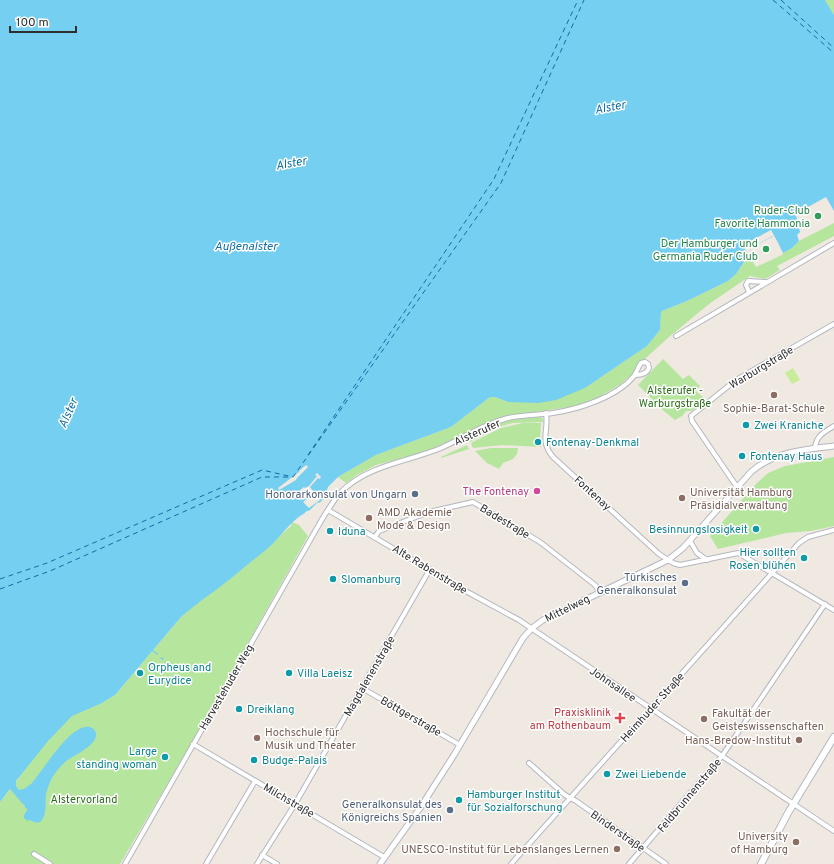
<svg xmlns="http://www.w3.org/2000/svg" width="834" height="864" font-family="Overpass,sans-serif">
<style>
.green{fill:#b6e59e}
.pitch{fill:#c9ec9a}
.water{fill:#75cff0}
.pier{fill:#efe9e1}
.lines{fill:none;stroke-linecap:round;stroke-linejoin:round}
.stream{stroke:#75cff0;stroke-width:1.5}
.ferry{stroke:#0d6fa3;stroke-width:1;stroke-dasharray:5 4;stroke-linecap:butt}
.minor-casing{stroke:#b4b7c1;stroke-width:6}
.tertiary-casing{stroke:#b4b7c1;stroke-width:7}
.secondary-casing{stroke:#b4b7c1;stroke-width:8}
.minor{stroke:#fff;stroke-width:4}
.tertiary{stroke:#fff;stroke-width:5}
.secondary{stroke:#fff;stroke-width:6}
.leisure-dot{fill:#2e9e5b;stroke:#fff;stroke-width:1.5}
.education-dot{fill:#8d6e63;stroke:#fff;stroke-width:1.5}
.culture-dot{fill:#0f9aa8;stroke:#fff;stroke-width:1.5}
.hotel-dot{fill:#d1479c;stroke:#fff;stroke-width:1.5}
.service-dot{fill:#5c6f8a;stroke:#fff;stroke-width:1.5}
.health-dot{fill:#e0444e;stroke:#fff;stroke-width:1.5}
.labels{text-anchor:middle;stroke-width:3;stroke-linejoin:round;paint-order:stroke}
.leisure-label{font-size:11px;fill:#27864d;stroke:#fff;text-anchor:end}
.street-label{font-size:11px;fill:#2e2e2e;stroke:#fff}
.park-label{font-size:11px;fill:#2c6e1b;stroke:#fff}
.education-label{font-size:11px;fill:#785e54;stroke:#fff;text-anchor:start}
.culture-label{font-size:11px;fill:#0d838f;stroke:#fff;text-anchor:start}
.hotel-label{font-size:11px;fill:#b23c85;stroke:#fff;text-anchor:end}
.service-label{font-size:11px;fill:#4e5e75;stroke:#fff;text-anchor:end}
.health-label{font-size:11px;fill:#be3a42;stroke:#fff;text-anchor:end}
.water-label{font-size:12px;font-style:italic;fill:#0d6fa3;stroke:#fff}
</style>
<rect width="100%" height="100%" fill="#efe9e1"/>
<g class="green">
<polygon points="825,0 834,0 834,15"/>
<polygon points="834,223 834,236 777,266 780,270 765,279 750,276 709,304 669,337 638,365 632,374 621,384 599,397 585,404 570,407 514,415 494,422 422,453 376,465 357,475 346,483 338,477 376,455 451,427 490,397 495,397 508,402 585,388 647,346 660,330 661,313 662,311 687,301 728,281 736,274 749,256 756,267 782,255 783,253 792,248 799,241"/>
<polygon points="663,359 683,379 689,375 700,386 696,391 705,399 692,411 686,411 682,416 675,420 664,411 638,385"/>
<polygon points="540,417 542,418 544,422 513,423 498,427 470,442 468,437 509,420"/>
<polygon points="523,423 541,423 540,440 541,447 502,445 473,448 471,443 501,428"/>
<polygon points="467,445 469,449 441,458 441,457"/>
<polygon points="491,448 518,448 517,454 513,459 503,463 499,469 487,463 475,451"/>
<polygon points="834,457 834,526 811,531 786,533 718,549 710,536 756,484 768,473 785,466"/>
<path d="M292,522l7,3 9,11 -117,208 -71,120h-120v-62l16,-20 44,-67c20,-4 38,-8 55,-20l66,-78 10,-9 51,-39 49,-43z"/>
</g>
<polygon class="pitch" points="793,368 800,380 792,384 785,373"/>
<path class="water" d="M0,0h825l9,15v196l-8,-14 -29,16 -1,2 4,17 -3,3 2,6 -7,7 -9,5 -9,-17 -24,12 1,4 -15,22 -8,7 -41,20 -25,10 -1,2 -1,17 -13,16 -62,42 -29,12 -18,3 -30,-1 -13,-5h-5l-39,30 -75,28 -38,22 -10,10 -4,12 -5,4 -1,-1 -8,8 -5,2v1c-15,8 -23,23 -37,35 -11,9 -22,18 -33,27 -18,15 -37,27 -54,42l-66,78 -13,8 -30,13 -24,25 -32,40v5l3,4 5,-1 7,-5c12,-13 40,-62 59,-57 3,1 5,3 6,6 2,12 -22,22 -30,28 -3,3 -7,7 -10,11 -5,6 -8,14 -10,22 -1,8 1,21 -5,27 -3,3 -7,1 -11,-1l-2,1 -4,-3v-3l4,-6 -3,-1v-2l-4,-4 -10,-12 -1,-1 -10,13z"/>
<g class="pier">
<polygon points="771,230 782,250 773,236 750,248 751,252 749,256 743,245"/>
<polygon points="306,465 308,467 297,478 296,480 279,490 278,488 299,472 300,470"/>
<polygon points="317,473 321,477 320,479 318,478 310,487 320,500 309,508 303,502 307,499 300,490 304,487 305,488 309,486 317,476 315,475"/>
</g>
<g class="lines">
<g class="stream">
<polyline points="152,650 157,654"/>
<polyline points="161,658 163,659"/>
</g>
<g class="ferry">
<polyline points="773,0 834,53"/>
<polyline points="781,0 834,48"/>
<polyline points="308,455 494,179 578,0"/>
<polyline points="0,579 47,563 262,470 293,477 501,183 584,0"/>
<polyline points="0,589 50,571 262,477 290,477"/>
</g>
<defs>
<g id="minor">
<polyline points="749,292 746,285 748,281 765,282"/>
<polyline points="676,336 834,243"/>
<path d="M546,413c3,19 -7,27 7,44l106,97 14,9 7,2 58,-12 96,57"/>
<path d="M815,448c1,-12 9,-16 19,-22"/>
<polyline points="737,487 692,421 691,416 736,380 834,324"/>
<polyline points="328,510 462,589 519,620 834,831"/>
<polyline points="375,537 379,531 382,530 429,512 473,502 540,542 595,585 600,592"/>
<polyline points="690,541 697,553 707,560"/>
<polyline points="362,688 460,745"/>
<polyline points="193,744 384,857"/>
<polyline points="529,763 565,795 576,801 666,864"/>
<polyline points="34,854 50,864"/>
<polyline points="262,855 277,864"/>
<path d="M125,864l196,-343c6,-10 12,-20 19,-28 27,-28 67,-31 101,-45 22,-10 43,-24 67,-30 14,-3 30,-3 45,-5 26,-4 64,-16 81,-37 3,-4 4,-9 7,-13l4,-1 3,2 1,4c-2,6 -8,7 -14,7"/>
<polyline points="206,864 255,781"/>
<polyline points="257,864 295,804 430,569"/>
<polyline points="511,864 799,543 808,537 834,530"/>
<polyline points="629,864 722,756 825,604"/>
</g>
<path id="tertiary" d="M380,864l40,-56 34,-53 69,-117 9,-10 11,-8 125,-60 15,-12 68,-76c22,-20 54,-23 83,-26"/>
<polyline id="secondary" points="761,864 788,813 834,737"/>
</defs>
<use href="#minor" class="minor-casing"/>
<use href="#tertiary" class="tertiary-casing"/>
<use href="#secondary" class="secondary-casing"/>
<use href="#minor" class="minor"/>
<use href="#tertiary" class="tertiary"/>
<use href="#secondary" class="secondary"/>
</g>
<g class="leisure-dot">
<circle cx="818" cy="216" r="4"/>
<circle cx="766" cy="249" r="4"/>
</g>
<g class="education-dot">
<circle cx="774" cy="395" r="4"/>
<circle cx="682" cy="498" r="4"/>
<circle cx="369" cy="518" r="4"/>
<circle cx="704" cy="719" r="4"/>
<circle cx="257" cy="738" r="4"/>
<circle cx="799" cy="740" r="4"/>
<circle cx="796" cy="842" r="4"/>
<circle cx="617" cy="849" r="4"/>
</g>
<g class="culture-dot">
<circle cx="746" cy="425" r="4"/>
<circle cx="538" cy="442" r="4"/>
<circle cx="742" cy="456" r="4"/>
<circle cx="756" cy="529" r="4"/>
<circle cx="330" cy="531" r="4"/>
<circle cx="804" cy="558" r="4"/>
<circle cx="333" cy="579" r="4"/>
<circle cx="140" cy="673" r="4"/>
<circle cx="289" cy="673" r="4"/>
<circle cx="239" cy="709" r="4"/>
<circle cx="165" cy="757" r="4"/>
<circle cx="254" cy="760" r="4"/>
<circle cx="607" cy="774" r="4"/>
<circle cx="459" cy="800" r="4"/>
</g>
<circle class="hotel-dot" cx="537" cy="491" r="4"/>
<g class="service-dot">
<circle cx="415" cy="494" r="4"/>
<circle cx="685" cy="583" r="4"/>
<circle cx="450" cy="810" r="4"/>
</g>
<path class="health-dot" d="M618 712h4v4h4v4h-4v4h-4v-4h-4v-4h4z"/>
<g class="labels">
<g class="leisure-label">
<text x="810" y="214">Ruder-Club<tspan x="810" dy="13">Favorite Hammonia</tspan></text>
<text x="758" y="247">Der Hamburger und<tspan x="758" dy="13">Germania Ruder Club</tspan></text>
</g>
<g class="street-label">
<text transform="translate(761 367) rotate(-31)" y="4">Warburgstraße</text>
<text transform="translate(477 432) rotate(-24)" y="4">Alsterufer</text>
<text transform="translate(593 493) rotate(42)" y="4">Fontenay</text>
<text transform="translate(505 521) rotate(31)" y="4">Badestraße</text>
<text transform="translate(430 569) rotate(31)" y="4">Alte Rabenstraße</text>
<text transform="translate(567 608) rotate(-26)" y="4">Mittelweg</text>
<text transform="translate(369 676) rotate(-60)" y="4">Magdalenenstraße</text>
<text transform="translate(613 684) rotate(34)" y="4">Johnsallee</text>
<text transform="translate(226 687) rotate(-60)" y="4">Harvestehuder Weg</text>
<text transform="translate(652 707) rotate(-48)" y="4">Heimhuder Straße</text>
<text transform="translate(411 716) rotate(30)" y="4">Böttgerstraße</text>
<text transform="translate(689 795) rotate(-50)" y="4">Feldbrunnenstraße</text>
<text transform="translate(289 800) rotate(30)" y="4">Milchstraße</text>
<text transform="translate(618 831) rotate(35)" y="4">Binderstraße</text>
</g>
<g class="park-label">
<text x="675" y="394">Alsterufer -<tspan x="675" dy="13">Warburgstraße</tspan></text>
<text x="84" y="803">Alstervorland</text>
</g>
<g class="education-label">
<text x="774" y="412" text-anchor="middle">Sophie-Barat-Schule</text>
<text x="690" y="496">Universität Hamburg<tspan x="690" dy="13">Präsidialverwaltung</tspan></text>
<text x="377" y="516">AMD Akademie<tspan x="377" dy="13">Mode &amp; Design</tspan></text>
<text x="712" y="717">Fakultät der<tspan x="712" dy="13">Geisteswissenschaften</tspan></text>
<text x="265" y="736">Hochschule für<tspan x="265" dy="13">Musik und Theater</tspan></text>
<text x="791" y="744" text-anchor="end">Hans-Bredow-Institut</text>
<text x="788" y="840" text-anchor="end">University<tspan x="788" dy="13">of Hamburg</tspan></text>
<text x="609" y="853" text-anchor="end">UNESCO-Institut für Lebenslanges Lernen</text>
</g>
<g class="culture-label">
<text x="754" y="429">Zwei Kraniche</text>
<text x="546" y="446">Fontenay-Denkmal</text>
<text x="750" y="460">Fontenay Haus</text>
<text x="748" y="533" text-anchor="end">Besinnungslosigkeit</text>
<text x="338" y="535">Iduna</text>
<text x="796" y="556" text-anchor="end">Hier sollten<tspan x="796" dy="13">Rosen blühen</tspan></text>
<text x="341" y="583">Slomanburg</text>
<text x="148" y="671">Orpheus and<tspan x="148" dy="13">Eurydice</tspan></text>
<text x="297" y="677">Villa Laeisz</text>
<text x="247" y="713">Dreiklang</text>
<text x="157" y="755" text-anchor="end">Large<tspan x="157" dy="13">standing woman</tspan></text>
<text x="262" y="764">Budge-Palais</text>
<text x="615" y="778">Zwei Liebende</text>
<text x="467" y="798">Hamburger Institut<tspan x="467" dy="13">für Sozialforschung</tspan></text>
</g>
<g class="hotel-label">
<text x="529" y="495">The Fontenay</text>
</g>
<g class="service-label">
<text x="407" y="498">Honorarkonsulat von Ungarn</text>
<text x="677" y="581">Türkisches<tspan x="677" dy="13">Generalkonsulat</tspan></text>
<text x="442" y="808">Generalkonsulat des<tspan x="442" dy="13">Königreichs Spanien</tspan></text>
</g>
<g class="health-label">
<text x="611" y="716">Praxisklinik<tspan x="611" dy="13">am Rothenbaum</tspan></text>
</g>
<g class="water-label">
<text transform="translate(610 107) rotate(-10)" y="4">Alster</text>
<text transform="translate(291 163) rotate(-10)" y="4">Alster</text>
<text x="246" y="250">Außenalster</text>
<text transform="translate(68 413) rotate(-66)" y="4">Alster</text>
</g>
</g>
<path d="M10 26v6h66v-6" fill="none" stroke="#2e2e2e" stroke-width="2"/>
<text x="16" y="26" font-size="12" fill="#2e2e2e" stroke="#ffffff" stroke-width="3" paint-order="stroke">100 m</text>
</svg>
